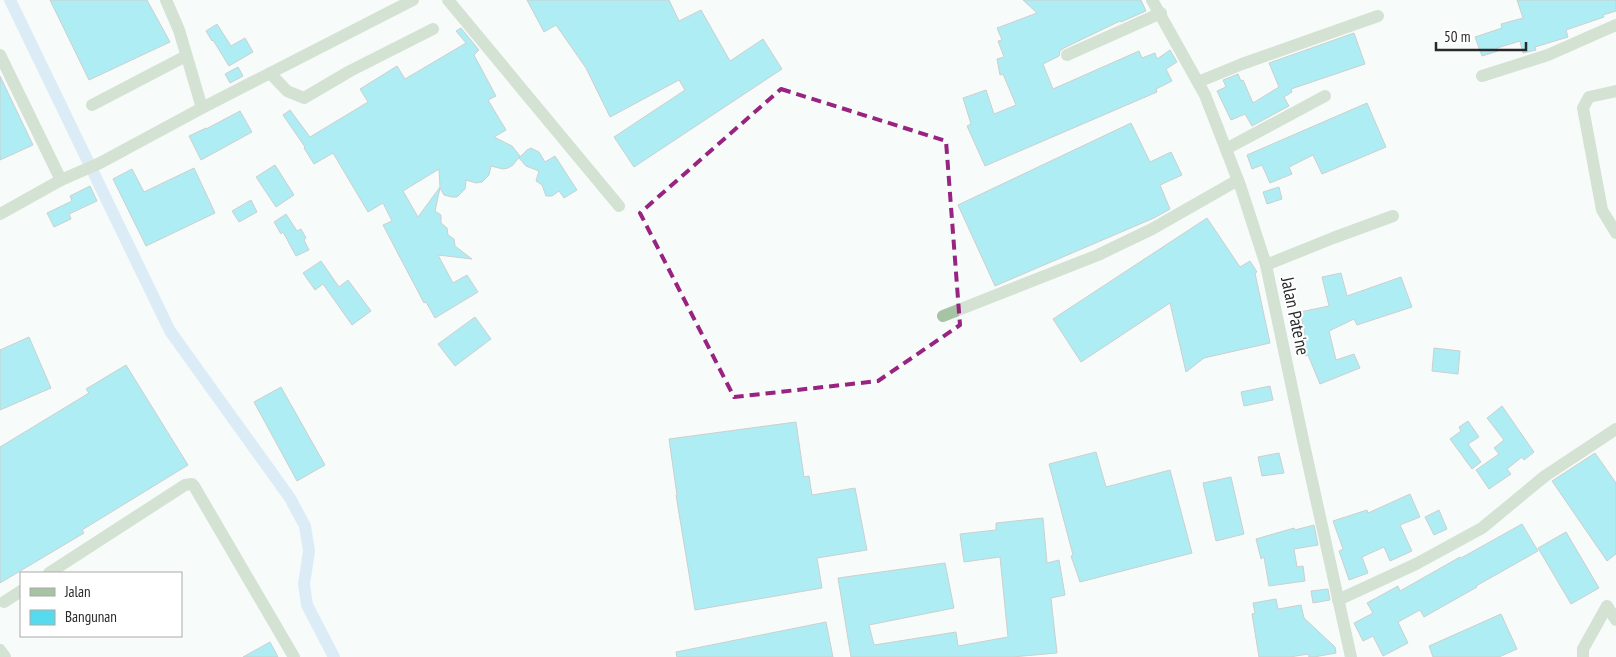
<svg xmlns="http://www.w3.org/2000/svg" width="1616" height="657" font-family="'PT Sans Narrow',sans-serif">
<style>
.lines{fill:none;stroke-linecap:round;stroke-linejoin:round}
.canal{stroke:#bbdaf2;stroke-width:12}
.building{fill:#56dbee;stroke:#969a9a;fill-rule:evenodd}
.minor{stroke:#a6c3a4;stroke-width:12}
.marked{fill:none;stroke:#982380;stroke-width:4;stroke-dasharray:10 6;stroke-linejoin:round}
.labels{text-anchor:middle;stroke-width:4;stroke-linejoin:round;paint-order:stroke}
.street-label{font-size:18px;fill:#282a29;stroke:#fff}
</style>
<rect width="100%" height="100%" fill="#f7fbfa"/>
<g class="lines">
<polyline class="canal" points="10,0 170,331 290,498 305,526 309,551 304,584 307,605 334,657"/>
</g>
<g class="building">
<polygon points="50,0 147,0 170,42 89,80"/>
<polygon points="527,0 669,0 679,21 701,10 730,61 763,39 782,69 634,167 614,137 685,90 679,80 610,117 586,68 556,25 544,32"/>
<polygon points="1023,0 1141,0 1146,11 1121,22 1120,21 1064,48 1060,51 1059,56 1043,64 1053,89 1139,51 1142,58 1155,53 1157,59 1170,50 1177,62 1166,69 1172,81 1156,89 1157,92 985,166 967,126 971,124 963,98 986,90 994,114 1016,105 1003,74 1000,75 997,59 1004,57 998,41 1002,40 997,28 1037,13"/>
<polygon points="1517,0 1616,0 1616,11 1603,15 1604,17 1566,30 1568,37 1535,47 1536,50 1523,53 1520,41 1497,48 1498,51 1482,56 1475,37 1502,28 1501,24 1523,18"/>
<polygon points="217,24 231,46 245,38 253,52 229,66 213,40 212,41 206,31"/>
<path d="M461,28l18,22 -5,5 22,41 -8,4 18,30 -12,7 18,9 8,10 -7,9 -5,3 -5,1 -12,-3 -2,9 -7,7 -6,1 -10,-3 -1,9 -8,8h-5l-8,-2 -4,-7 -5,23 6,4v8l6,5 1,7 6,4 1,7 17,13 -34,-4 15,28 14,-8 11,17 -43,26 -9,-16 -2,1 -41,-78 9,-4 -9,-18 -15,9 -35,-59 -19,11 -10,-16 1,-1 -22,-32 7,-5 20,27 58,-35 -8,-13 37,-23 8,13 61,-36 -10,-12zM439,169l1,18 -22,30 -15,-26z"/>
<polygon points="1354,33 1365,64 1291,89 1292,92 1284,97 1289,106 1252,126 1245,114 1231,120 1217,91 1226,87 1223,80 1238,74 1241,81 1243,80 1253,103 1279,87 1269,63"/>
<polygon points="238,67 243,76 230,83 225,74"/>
<polygon points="0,76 33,145 0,160"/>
<polygon points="1367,103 1386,147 1322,174 1313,155 1289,167 1292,174 1270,183 1262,165 1252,169 1247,155"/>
<polygon points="240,111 252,132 201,160 189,136 206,128 206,129"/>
<polygon points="1131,123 1150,162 1171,152 1182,175 1160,185 1170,209 1154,218 995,286 958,205"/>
<polygon points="531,148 539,152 545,162 555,156 577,190 564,198 559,191 552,196 546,196 542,185 536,181 539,171 526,166 519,158 527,150"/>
<polygon points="275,165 294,195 276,207 256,177"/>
<polygon points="194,168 215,213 146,246 113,179 132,169 144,192"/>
<polygon points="90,186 97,201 69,214 71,219 54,227 47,213 72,201 70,196"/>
<polygon points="1279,187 1282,199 1267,204 1263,192"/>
<polygon points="251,200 257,212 239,222 232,211"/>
<polygon points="286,214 297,231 301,229 306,238 304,240 309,250 296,256 283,232 281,234 274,222"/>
<polygon points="1207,218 1240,267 1250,261 1257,272 1255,273 1270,343 1204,358 1186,372 1170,303 1081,362 1053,319"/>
<polygon points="321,261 339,287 348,280 371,311 352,325 323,284 315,290 303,273"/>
<polygon points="1341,273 1347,296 1401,277 1412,307 1357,325 1354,319 1329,331 1336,360 1354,354 1360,368 1320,384 1308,355 1305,356 1300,335 1305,334 1300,312 1329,306 1322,277"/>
<polygon points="475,317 491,339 455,366 438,344"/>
<polygon points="29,337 51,388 0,410 0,350"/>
<polygon points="1434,348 1460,351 1458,374 1432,371"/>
<polygon points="126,365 188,465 82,530 84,533 0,583 0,447 89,393 86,389"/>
<polygon points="1270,386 1273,400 1244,406 1241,392"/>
<polygon points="281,387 325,465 297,481 254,402"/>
<polygon points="1502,406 1534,452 1524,460 1522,457 1507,469 1511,474 1489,489 1476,470 1499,454 1494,448 1504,440 1487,418"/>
<polygon points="1468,421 1479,437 1468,444 1481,462 1472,469 1450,439 1461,431 1459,427"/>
<polygon points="796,422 804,477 809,476 812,495 855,488 867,550 817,558 822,588 695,610 676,495 677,495 669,439"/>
<polygon points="1096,452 1106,487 1170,470 1192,553 1080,582 1071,556 1073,555 1049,464"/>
<polygon points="1279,453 1284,473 1262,476 1258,457"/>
<polygon points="1595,453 1616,483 1616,554 1607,561 1552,481"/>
<polygon points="1231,477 1244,534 1216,541 1203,483"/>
<polygon points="1410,494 1420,517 1400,525 1412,551 1390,561 1384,547 1362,557 1368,573 1349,580 1339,551 1343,549 1333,521 1367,510 1368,513"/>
<polygon points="1439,510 1447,529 1434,535 1425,517"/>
<polygon points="1043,518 1047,563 1059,560 1065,595 1051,598 1057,653 1012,657 851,657 838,578 945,563 954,608 869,625 874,645 956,632 958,646 1008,637 1000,557 964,562 960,534 996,530 996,523"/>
<polygon points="1522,524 1538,551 1476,586 1477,587 1424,617 1420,610 1398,622 1408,643 1383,656 1373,636 1363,641 1354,623 1373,613 1367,603 1398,586 1400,591 1460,557 1461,558"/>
<polygon points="1314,525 1318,545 1294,549 1297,567 1303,566 1305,581 1269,586 1264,557 1261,559 1256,539 1294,528 1295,530"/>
<polygon points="1566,532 1599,588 1571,604 1538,548"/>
<polygon points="1328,589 1330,600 1313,603 1311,591"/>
<polygon points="1276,599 1278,609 1301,605 1304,618 1335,647 1336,653 1314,657 1309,657 1308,654 1290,657 1259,657 1252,614 1255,613 1253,603"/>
<polygon points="1501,614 1517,649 1499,657 1433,657 1429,646"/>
<polygon points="826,622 833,657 677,657 676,652"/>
<polygon points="270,642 278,657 243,657"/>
</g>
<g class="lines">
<g class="minor">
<polyline points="166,0 179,30 202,108"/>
<polyline points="448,0 619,206"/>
<polyline points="1152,0 1205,95 1241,188 1266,265 1303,440 1351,657"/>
<polyline points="0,55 61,180"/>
<polyline points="1067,55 1161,13"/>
<polyline points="270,73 287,91 304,98 350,71 433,29"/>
<polyline points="1482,76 1548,55 1616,25"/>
<polyline points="1198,82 1242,64 1378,16"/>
<polyline points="1616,91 1589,97 1583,108 1602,210 1616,233"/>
<polyline points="92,105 186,56"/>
<polyline points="1226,149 1325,96"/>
<polyline points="0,214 61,180 100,163 202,108 413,0"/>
<polyline points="1266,265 1333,238 1393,216"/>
<polyline points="943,316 1098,255 1152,229 1238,180"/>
<polyline points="49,573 185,485 192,484 194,486 294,657"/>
<polyline points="1338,600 1416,564 1482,528 1545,476 1616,429"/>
<polyline points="4,602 21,591"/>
<polyline points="0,650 5,657"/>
<polyline points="1583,657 1583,649 1607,606 1616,620"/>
</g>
</g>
<path d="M0 0H1616V657H0ZM781,89l165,52 14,184 -82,56 -144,16 -94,-184z" fill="#f7fbfa" fill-opacity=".55" fill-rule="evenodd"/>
<path class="marked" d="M781,89l165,52 14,184 -82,56 -144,16 -94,-184z"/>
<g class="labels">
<g class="street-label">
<text transform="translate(1295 316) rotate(78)" y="6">Jalan Pate'ne</text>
</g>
</g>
<rect x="20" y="572" width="162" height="65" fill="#ffffff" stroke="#a9aaa9"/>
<rect x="30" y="588" width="25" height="8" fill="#a6c3a4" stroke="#a9aaa9"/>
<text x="65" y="597" font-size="15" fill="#282a29">Jalan</text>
<rect x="30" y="610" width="25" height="15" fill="#56dbee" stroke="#a9aaa9"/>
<text x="65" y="622" font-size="15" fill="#282a29">Bangunan</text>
<path d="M1436 42v8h90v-8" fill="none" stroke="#282a29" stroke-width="2.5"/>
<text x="1444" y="42" font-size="15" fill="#282a29" stroke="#ffffff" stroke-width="4" paint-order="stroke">50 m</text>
</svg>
